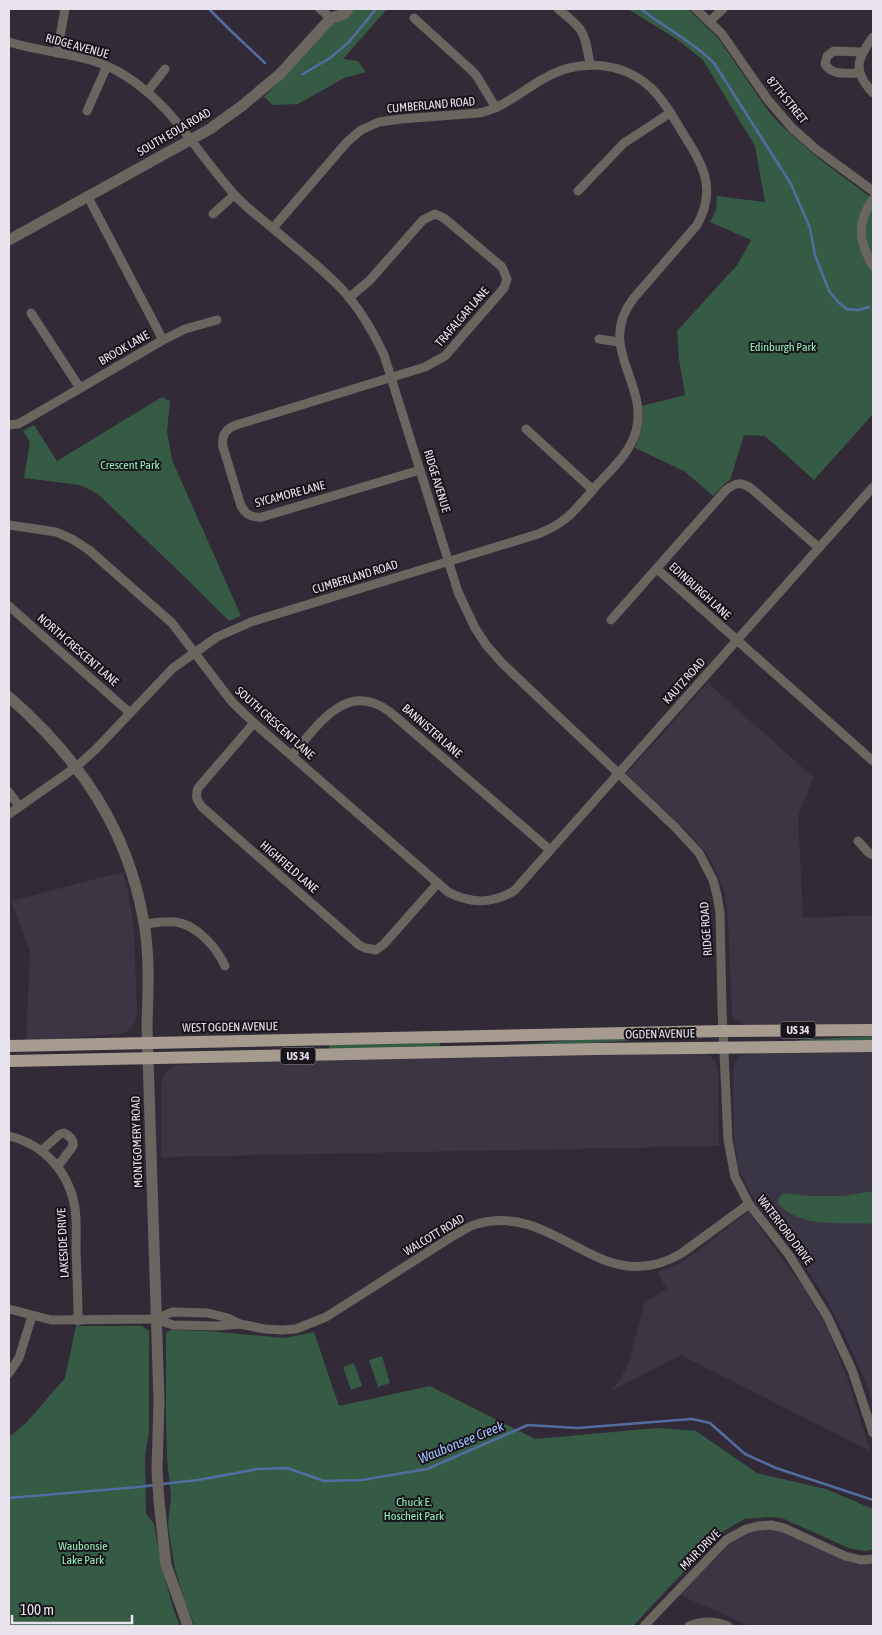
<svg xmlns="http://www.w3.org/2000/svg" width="882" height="1635" font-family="'Asap Condensed',sans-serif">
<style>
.commercial{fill:#3e3544}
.medical{fill:#3b3645}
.green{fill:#355b45}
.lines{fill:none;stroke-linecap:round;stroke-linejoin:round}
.stream{stroke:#526da1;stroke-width:2.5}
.minor{stroke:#6b655f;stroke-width:9}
.tertiary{stroke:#6b655f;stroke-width:11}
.primary{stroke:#a79b8f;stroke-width:12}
.labels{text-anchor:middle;stroke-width:4;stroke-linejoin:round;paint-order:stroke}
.shield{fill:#18141a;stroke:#aaa5ae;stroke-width:1}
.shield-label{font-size:11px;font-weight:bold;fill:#e9e3ed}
.street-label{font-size:12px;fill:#e9e3ed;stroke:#18141a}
.park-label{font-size:12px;fill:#92f1bb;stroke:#18141a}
.water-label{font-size:14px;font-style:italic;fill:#a0c1fe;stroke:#18141a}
</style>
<rect width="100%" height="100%" fill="#322a37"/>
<g class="commercial">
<polygon points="708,683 813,777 798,816 803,917 873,916 873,1025 746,1026 734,1018 732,1013 728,922 725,894 710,858 688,832 626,774"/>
<polygon points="123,872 129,897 134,932 137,1015 135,1022 130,1029 123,1033 61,1039 26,1040 30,952 11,901"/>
<polygon points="704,1053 711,1057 715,1062 718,1070 719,1146 161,1157 161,1085 165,1072 176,1065 255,1062"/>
<polygon points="748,1212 804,1289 828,1330 848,1380 870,1451 681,1355 607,1393 616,1385 627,1367 645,1302 667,1289 657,1272 680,1263 694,1254"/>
<polygon points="779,1527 828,1552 873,1560 873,1626 750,1626 680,1595 705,1565 725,1545 746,1532"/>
</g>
<polygon class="medical" points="873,1051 873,1411 868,1388 842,1329 825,1298 798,1256 755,1202 739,1170 734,1139 733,1067 738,1057 747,1054 768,1052"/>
<g class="green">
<polygon points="345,9 387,9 343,59 358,61 366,72 344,78 298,104 273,105 264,97"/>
<path d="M628,9h60l30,29 51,74 15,16 34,30 55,41v215l-59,66 -49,-44 -21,-1 -14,45 -6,4 -11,12 -29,-25 -49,-23c6,-14 9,-26 7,-42l43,-11 -6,-36 -2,-28 61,-67 13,-24 -41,-18 6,-12 1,-14 48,6 -10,-56 -52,-86 -25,-20z"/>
<polygon points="162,397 170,401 167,431 172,460 241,616 229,621 189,581 98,494 80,485 24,478 30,442 23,431 34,425 57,461"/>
<polygon points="873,1036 873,1041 799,1041 799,1040"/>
<polygon points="650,1037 650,1039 579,1044 512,1045 585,1039"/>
<polygon points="440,1042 440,1047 329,1050 329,1045"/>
<path d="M873,1191v33c-32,-3 -71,6 -95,-21l1,-6 5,-4 24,3h35z"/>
<polygon points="76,1326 142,1326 149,1331 149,1431 145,1456 146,1514 154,1524 162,1568 174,1611 180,1626 9,1626 9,1437 27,1422 65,1378"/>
<polygon points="171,1330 207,1331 285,1338 314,1332 339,1406 430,1386 535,1439 658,1428 696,1431 757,1473 826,1489 873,1509 873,1549 866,1551 851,1549 782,1518 769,1517 744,1519 719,1534 633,1626 195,1626 185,1602 175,1569 168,1526 171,1496 167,1459 166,1415 166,1333"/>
<polygon points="382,1356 390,1383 378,1387 369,1360"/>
<polygon points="354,1363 362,1386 351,1390 343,1367"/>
</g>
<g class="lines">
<g class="stream">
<polyline points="209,9 231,31 265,63"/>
<path d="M641,9c24,19 51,32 73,54l77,121 19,44 5,27 14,36 10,12 8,6 11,1 11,-3"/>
<polyline points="303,74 330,58 349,42 376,9"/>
<polyline points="162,1484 198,1480 258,1469 287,1468 324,1481 362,1480 427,1469 528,1425 577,1428 692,1419 710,1423 745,1454 776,1468 873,1500"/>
<polyline points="9,1498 139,1487 154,1485"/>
</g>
<g class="minor">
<polyline points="320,9 331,18"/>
<path d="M558,9c27,21 26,22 32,55"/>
<polyline points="696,9 722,34 768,100 792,128 817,150 873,191"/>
<polyline points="414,18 469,68 476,75 496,108"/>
<polyline points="710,21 723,9"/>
<path d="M873,37c-17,23 -20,34 0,56"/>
<path d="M9,42c38,12 81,11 115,33 49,30 72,77 110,119 10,12 24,22 36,32 27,23 56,45 79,71 14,18 26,38 35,58l74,237 17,36 12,18 15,17 173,164 24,26 14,27 4,15 3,18 2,96 6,131 7,37 14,27 40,51 38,61 25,54 21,63"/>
<polyline points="57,53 65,9"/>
<path d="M859,73c-13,0 -27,3 -34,-9l2,-8 7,-5 28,1"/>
<polyline points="148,91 165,69"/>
<polyline points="87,111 107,66"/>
<polyline points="578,191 624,143 670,113"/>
<polyline points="88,197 163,340"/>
<path d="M873,199c-17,24 -14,43 0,67"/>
<polyline points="213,214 234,195"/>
<path d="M349,298l21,-18 53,-60 12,-6 9,4 58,49 5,12 -3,9 -59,68 -20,11 -189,58c-10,4 -15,10 -13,22l18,59c5,9 11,12 21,11l158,-47"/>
<polyline points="31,313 80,388"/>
<polyline points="599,339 619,342"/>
<polyline points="9,425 18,424 27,419 163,340 185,329 217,320"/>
<polyline points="526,429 593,490"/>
<path d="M9,525l47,7 16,7 17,11 83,73 60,79 22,21 194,169c23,12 44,12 66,-1l359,-404"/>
<polyline points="657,569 873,761"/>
<polyline points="9,606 130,713"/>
<path d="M611,620l115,-130c10,-8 16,-8 26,-1l67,59"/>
<path d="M254,723l-56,65c-3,9 -1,12 4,19l157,138 6,3 11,2 8,-6 54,-61"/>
<path d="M292,755c26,-29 54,-76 98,-43l160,138"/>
<polyline points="9,792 19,806"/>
<path d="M9,814l67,-47 19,-17 78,-82 44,-31 34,-15 287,-88c29,-11 38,-25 58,-48 15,-16 34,-33 40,-55 13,-48 -40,-83 -3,-132l64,-74c18,-32 9,-56 -10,-85 -11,-18 -22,-39 -37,-53 -30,-27 -74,-28 -107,-8 -21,12 -40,29 -64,34l-78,6 -22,3 -18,8 -14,12 -74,86"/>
<polyline points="858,841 869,853 873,855"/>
<path d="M144,924c10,-1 22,-3 32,-2 21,3 41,26 49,44"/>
<path d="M9,1136c36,9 60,36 66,72 2,14 1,29 1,43 1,23 2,46 2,70"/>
<path d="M41,1151l19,-17 4,-1c6,3 10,7 9,13l-15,20"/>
<path d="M9,1309l42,11 105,-1 16,-7 36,1 20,5 12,6 25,5 17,1 14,-1 30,-12 127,-81c8,-4 16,-10 24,-12 80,-23 124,78 205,29l67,-49"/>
<polyline points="156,1319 173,1325 217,1326 240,1324"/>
<polyline points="9,1373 19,1358 32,1316"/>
<polyline points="644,1626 726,1540 746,1529 758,1526 771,1525 784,1528 845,1556 861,1560 873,1559"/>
<path d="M689,1626c13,-6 26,-5 39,0"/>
</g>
<g class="tertiary">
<polyline points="9,240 210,129 243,105 280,74 331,18 344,14 348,9"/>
<path d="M9,697c71,62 119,132 135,226 6,34 4,69 3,103l12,375 -2,69 2,31 7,64 22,61"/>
</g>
<g class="primary">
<polyline points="9,1046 723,1031 873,1030"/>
<polyline points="9,1061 597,1049 873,1046"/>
</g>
</g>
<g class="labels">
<g class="shield">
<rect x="780.5" y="1021.5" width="35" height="17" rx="4"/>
<rect x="280.5" y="1047.5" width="35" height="17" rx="4"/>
</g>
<g class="shield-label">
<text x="798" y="1034">US 34</text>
<text x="298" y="1060">US 34</text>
</g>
<g class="street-label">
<text transform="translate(77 46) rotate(15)" y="4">RIDGE AVENUE</text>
<text transform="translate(787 100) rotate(51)" y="4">87TH STREET</text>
<text transform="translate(431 105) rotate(-5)" y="4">CUMBERLAND ROAD</text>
<text transform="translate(174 132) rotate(-30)" y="4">SOUTH EOLA ROAD</text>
<text transform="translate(462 317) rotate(-49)" y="4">TRAFALGAR LANE</text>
<text transform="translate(124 348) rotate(-30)" y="4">BROOK LANE</text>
<text transform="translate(437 481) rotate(73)" y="4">RIDGE AVENUE</text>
<text transform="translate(290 494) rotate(-15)" y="4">SYCAMORE LANE</text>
<text transform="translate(355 577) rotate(-17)" y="4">CUMBERLAND ROAD</text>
<text transform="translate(700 591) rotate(42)" y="4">EDINBURGH LANE</text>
<text transform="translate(78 650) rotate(41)" y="4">NORTH CRESCENT LANE</text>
<text transform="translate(684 681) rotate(-48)" y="4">KAUTZ ROAD</text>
<text transform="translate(275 723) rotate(42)" y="4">SOUTH CRESCENT LANE</text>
<text transform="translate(432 731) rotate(41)" y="4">BANNISTER LANE</text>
<text transform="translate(289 867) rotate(41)" y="4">HIGHFIELD LANE</text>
<text transform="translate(706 929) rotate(-94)" y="4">RIDGE ROAD</text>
<text transform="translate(230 1027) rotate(-1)" y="4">WEST OGDEN AVENUE</text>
<text transform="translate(660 1034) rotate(-1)" y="4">OGDEN AVENUE</text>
<text transform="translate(137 1142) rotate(-92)" y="4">MONTGOMERY ROAD</text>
<text transform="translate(785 1230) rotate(53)" y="4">WATERFORD DRIVE</text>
<text transform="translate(434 1235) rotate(-31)" y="4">WALCOTT ROAD</text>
<text transform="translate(63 1243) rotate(-93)" y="4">LAKESIDE DRIVE</text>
<text transform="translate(700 1550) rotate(-45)" y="4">MAIR DRIVE</text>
</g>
<g class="park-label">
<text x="783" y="351">Edinburgh Park</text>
<text x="130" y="469">Crescent Park</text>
<text x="414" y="1506">Chuck E.<tspan x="414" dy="14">Hoscheit Park</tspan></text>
<text x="83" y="1550">Waubonsie<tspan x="83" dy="14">Lake Park</tspan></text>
</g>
<g class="water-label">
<text transform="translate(461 1442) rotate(-22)" y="5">Waubonsee Creek</text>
</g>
</g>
<rect width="882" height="1635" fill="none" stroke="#e9e3ed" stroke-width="20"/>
<path d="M12 1615v8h120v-8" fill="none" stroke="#e9e3ed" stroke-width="2.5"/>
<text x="20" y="1615" font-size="15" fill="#e9e3ed" stroke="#18141a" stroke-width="4" paint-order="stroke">100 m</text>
</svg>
